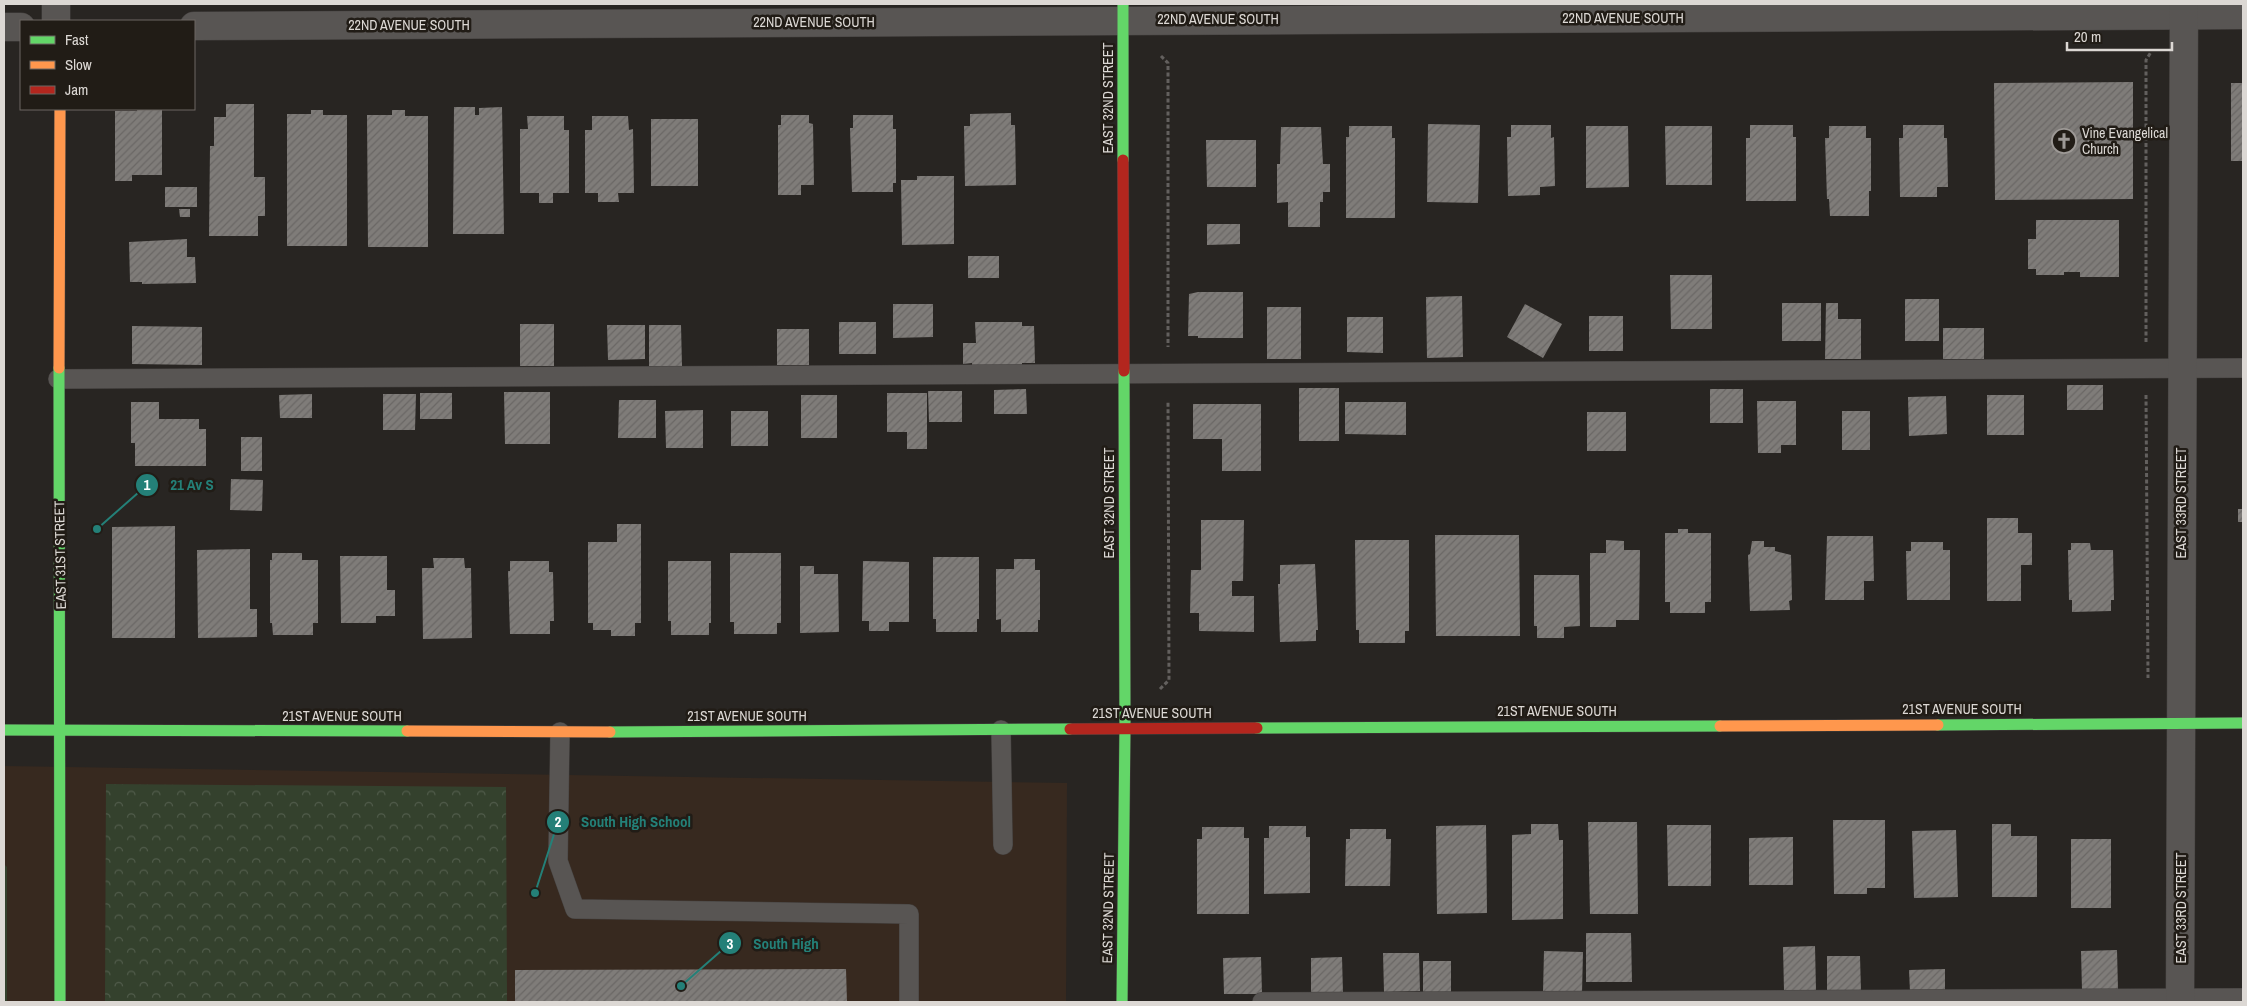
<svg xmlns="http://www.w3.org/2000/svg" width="2247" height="1006" font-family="'Archivo Narrow',sans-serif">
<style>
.education{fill:#37291f}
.grass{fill:#34412d}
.park{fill:url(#park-crowns)}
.building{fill:url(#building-hatch)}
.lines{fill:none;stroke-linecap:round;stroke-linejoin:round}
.lane-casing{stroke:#454240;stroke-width:20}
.street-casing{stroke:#454240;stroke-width:29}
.fast-casing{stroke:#454240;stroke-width:12}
.slow-casing{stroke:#454240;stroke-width:12}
.jam-casing{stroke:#454240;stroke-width:12}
.path{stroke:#63605e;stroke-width:3;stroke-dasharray:4 2.5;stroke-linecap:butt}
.lane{stroke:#585553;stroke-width:19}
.street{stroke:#585553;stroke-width:28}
.fast{stroke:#63d668;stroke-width:11}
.slow{stroke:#ff974d;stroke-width:11}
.jam{stroke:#b3261e;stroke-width:11}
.labels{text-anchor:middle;stroke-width:5;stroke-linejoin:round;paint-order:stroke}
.street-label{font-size:14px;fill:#dcd8d4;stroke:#211c16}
.poi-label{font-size:14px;fill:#dcd8d4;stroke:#211c16;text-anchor:start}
.leader{fill:none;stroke:#248078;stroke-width:2}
.callout-dot{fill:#248078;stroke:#211c16;stroke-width:2}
.mark-label{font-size:15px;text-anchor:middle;font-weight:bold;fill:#fff}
.callout-label{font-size:15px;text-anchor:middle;font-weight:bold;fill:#248078;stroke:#211c16;stroke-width:5;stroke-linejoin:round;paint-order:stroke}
</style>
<defs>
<pattern id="park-crowns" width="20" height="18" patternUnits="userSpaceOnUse" patternTransform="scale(1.25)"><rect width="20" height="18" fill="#34412d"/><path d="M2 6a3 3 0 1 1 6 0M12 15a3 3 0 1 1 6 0" fill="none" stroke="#515c4b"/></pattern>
<pattern id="building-hatch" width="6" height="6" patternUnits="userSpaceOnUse" patternTransform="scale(1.25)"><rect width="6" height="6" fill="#7f7c79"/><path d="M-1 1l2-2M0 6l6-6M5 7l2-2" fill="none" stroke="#6a6765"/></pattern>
</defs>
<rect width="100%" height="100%" fill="#282522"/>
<polygon class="education" points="4,766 1067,783 1066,1002 4,1002"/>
<polygon class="grass" points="4,864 7,867 7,1002 4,1002"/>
<polygon class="park" points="106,784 506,787 507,1002 105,1002"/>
<g class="building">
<polygon points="2133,82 2133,199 1995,200 1994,83"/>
<rect x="2231" y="83" width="12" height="78"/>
<polygon points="226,104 254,104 254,177 265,177 265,216 258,216 258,236 209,236 210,146 214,146 214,117 226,117"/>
<polygon points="454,107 475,107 475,115 479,115 479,108 502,107 504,234 453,234"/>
<polygon points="137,109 162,109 162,175 132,175 132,181 115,181 115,111 137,111"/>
<polygon points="311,110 323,110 323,115 347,115 347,246 287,246 287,114 311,114"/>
<polygon points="392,110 405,110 405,116 428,116 428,247 368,247 367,115 392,115"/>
<polygon points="1011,113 1011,125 1015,125 1016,185 965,186 964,126 970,126 970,114"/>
<polygon points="781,115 809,115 809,123 813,124 814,185 801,185 801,195 778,195 778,125 781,125"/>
<polygon points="853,115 893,115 893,129 896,129 896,183 893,183 893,192 852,192 850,128 853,128"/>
<polygon points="527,116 564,116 564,130 569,130 569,193 553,193 553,203 539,203 539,193 520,193 520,129 528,129"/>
<polygon points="592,116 628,116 629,130 633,129 634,193 618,193 619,202 598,202 598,193 585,193 585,130 592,130"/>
<rect x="651" y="119" width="47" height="67"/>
<polygon points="1428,124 1480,125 1478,203 1427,202"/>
<polygon points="1511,125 1551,125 1551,138 1554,137 1555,186 1540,187 1540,195 1508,196 1507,137 1511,137"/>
<polygon points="1750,125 1793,125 1793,137 1796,137 1796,201 1746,201 1746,138 1750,138"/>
<polygon points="1903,125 1944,125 1944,138 1947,138 1948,187 1937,187 1937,197 1900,197 1899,138 1903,138"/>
<polygon points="1349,126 1392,126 1392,138 1395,138 1395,218 1346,218 1346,137 1349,137"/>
<polygon points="1586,126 1628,126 1629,187 1586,188"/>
<polygon points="1665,126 1712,126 1712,185 1666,185"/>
<polygon points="1829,126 1866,126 1866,138 1871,138 1871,191 1869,191 1869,216 1830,216 1829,199 1827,199 1825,138 1829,138"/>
<polygon points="1281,127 1321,127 1323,164 1330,164 1330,192 1323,192 1323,202 1320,202 1320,227 1288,227 1288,202 1277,203 1277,164 1280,164"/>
<polygon points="1206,140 1256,140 1256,187 1207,187"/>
<polygon points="917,176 954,176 954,244 902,245 901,180 917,180"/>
<rect x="165" y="187" width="32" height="20"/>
<polygon points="179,209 190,209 190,217 180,217"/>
<polygon points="2036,220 2119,220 2119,277 2080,277 2080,272 2064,272 2064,275 2036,275 2036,269 2028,269 2028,239 2036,239"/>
<polygon points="1207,224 1240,224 1240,244 1207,245"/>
<polygon points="187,239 187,257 195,257 196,283 142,284 142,282 130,282 129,242"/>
<rect x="968" y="256" width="31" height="22"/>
<polygon points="1670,275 1712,275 1712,329 1671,329"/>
<polygon points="1198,292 1243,292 1243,338 1198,338 1198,336 1188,336 1189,294"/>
<polygon points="1462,296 1463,357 1427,358 1426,297"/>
<rect x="1905" y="299" width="34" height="42"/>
<rect x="1782" y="303" width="39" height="38"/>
<polygon points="1826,303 1838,303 1838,319 1861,319 1861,359 1825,359"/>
<polygon points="893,304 933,304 933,337 893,338"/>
<polygon points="1525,304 1562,324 1543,358 1507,337"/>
<rect x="1267" y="307" width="34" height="52"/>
<rect x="1589" y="316" width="34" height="35"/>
<polygon points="1347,317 1383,317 1383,353 1347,352"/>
<rect x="839" y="322" width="37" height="32"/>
<polygon points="975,322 1022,322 1022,326 1034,326 1035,363 1022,363 1022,367 972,368 972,363 963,364 963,343 976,343"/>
<rect x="520" y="324" width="34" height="42"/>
<polygon points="607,325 645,325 645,359 608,360"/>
<polygon points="649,325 681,325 682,366 649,366"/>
<polygon points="132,326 202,327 202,365 132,364"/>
<rect x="1943" y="328" width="41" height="31"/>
<rect x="777" y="329" width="32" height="36"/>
<rect x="2067" y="385" width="36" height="25"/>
<rect x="1299" y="388" width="40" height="53"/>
<polygon points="1026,389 1027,414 994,414 994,390"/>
<rect x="1710" y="389" width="33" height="34"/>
<polygon points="928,391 962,391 962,422 929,422"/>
<polygon points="504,392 550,392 550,444 505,444"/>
<rect x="420" y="393" width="32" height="26"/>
<polygon points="887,393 927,393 927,449 907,449 907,432 887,432"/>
<polygon points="312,394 312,418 280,418 279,395"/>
<polygon points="383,394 416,394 415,430 383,430"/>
<rect x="801" y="395" width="36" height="43"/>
<rect x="1987" y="395" width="37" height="40"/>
<polygon points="1946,396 1947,434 1909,436 1908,397"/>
<polygon points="619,400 656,400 656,438 618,438"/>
<polygon points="1757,401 1796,401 1796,445 1781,445 1781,453 1758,453"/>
<polygon points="131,402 159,402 159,419 199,419 199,429 206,429 206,466 135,466 135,443 131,443"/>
<polygon points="1345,402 1406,402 1406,435 1345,434"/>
<polygon points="1193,404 1261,404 1261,471 1222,471 1222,439 1193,439"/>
<polygon points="703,410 703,448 666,448 665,411"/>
<rect x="731" y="411" width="37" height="35"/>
<rect x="1842" y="411" width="28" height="39"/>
<rect x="1587" y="412" width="39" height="39"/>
<rect x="241" y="437" width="21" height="34"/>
<polygon points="231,479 263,480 262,511 230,510"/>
<rect x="2238" y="509" width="5" height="13"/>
<polygon points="1987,518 2018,518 2018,533 2032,533 2032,565 2021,565 2021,601 1987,601"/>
<polygon points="1201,520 1244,520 1243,581 1232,581 1232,596 1254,596 1254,632 1199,631 1199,613 1190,613 1191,570 1201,570"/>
<polygon points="617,524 641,524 641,623 635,623 635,636 611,636 611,630 593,630 593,623 588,623 588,542 617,542"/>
<polygon points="175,526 175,638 112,638 112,527"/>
<polygon points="1678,529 1688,529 1688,533 1711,533 1711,602 1705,602 1705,613 1670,613 1670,602 1665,602 1665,533 1678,533"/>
<polygon points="1435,535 1519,535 1520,636 1436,636"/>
<polygon points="1827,536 1873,536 1874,581 1864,581 1864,600 1825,600"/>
<polygon points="1355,540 1409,540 1409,631 1405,631 1405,643 1359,643 1359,630 1356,630"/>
<polygon points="1606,540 1624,541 1624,550 1640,550 1639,620 1616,620 1616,627 1590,627 1590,553 1606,553"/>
<polygon points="1752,541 1764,541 1764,547 1775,547 1775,551 1791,555 1792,600 1789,601 1790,610 1750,611 1748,555 1750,554"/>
<polygon points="1911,542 1943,542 1943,550 1950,550 1950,600 1907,600 1906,551 1911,551"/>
<polygon points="2071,543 2090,543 2091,550 2113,550 2114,600 2111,600 2111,611 2072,612 2072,600 2069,600 2068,550 2071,550"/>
<polygon points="250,549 250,609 257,609 257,637 198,638 197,550"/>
<polygon points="272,553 302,553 302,560 318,560 318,623 313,623 313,635 273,635 272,623 270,623 270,560 272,560"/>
<polygon points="730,553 781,553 781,623 777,623 777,634 734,634 734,622 730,622"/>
<polygon points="340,556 387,556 387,590 395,590 395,616 376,616 376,623 341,623"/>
<polygon points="933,557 979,557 979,619 977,619 977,632 936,632 936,619 933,619"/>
<polygon points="433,558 464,558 465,568 471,568 472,638 423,639 422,568 434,568"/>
<polygon points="1014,559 1035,559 1035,570 1040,570 1040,620 1038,620 1038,632 1001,632 1001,619 996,620 996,569 1014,569"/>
<polygon points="510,561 549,561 549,572 553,572 554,621 550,621 550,634 510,634 508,571 510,571"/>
<polygon points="668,561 711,561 711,623 709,623 709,635 671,635 671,621 668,621"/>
<polygon points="863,561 909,562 909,622 889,622 889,631 869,631 869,621 862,621"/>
<polygon points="1315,564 1318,630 1316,630 1316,641 1280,642 1278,584 1280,584 1280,565"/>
<polygon points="800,566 814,566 814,574 838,574 839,632 800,633"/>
<polygon points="1534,575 1579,575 1580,626 1564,627 1564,638 1537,638 1537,626 1534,626"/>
<polygon points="1833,820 1885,820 1885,888 1867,888 1867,894 1834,894"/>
<polygon points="1588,822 1637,822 1638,914 1590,914"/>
<polygon points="1531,824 1558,824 1559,840 1563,840 1563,919 1512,920 1512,835 1531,834"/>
<polygon points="1992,824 2011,824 2011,836 2037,836 2037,897 1992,897"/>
<polygon points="1486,825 1487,913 1437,914 1436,826"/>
<polygon points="1667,825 1711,825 1711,886 1668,886"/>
<polygon points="1269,826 1306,826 1306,837 1310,837 1310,893 1264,894 1264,838 1269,838"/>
<polygon points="1202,827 1244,827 1244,838 1249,838 1249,914 1197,914 1197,839 1202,839"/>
<polygon points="1350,829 1386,829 1386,839 1391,839 1390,886 1345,886 1346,839 1350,839"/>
<polygon points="1956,830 1958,897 1914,898 1912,831"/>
<polygon points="1793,837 1793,885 1749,885 1749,838"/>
<rect x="2071" y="839" width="40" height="69"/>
<polygon points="1586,933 1631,933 1632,982 1586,982"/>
<polygon points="1815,946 1816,990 1784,991 1783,947"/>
<polygon points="2117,950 2118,989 2082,990 2081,951"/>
<polygon points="1544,951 1583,952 1582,993 1543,992"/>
<polygon points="1383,953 1419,953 1420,991 1384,992"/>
<polygon points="1827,956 1860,956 1861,991 1827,991"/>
<polygon points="1261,957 1262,994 1224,994 1223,958"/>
<polygon points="1342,957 1343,993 1311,994 1311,958"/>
<rect x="1423" y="961" width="28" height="35"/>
<polygon points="846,969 847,1002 515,1002 515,970"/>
<polygon points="1945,969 1945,991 1910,992 1909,970"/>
</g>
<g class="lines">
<defs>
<g id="lane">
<polyline points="58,379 2243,368"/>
<polyline points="1001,730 1003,845"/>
<polyline points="560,732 558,861 575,909 909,914 909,1002"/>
<polyline points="1262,1002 2243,998"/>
</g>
<g id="street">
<polyline points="56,4 56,21"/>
<polyline points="194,26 2243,15"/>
<polyline points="4,27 21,27"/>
<polyline points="2180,1002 2184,4"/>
</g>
<g id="fast">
<polyline points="1123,4 1123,160"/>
<polyline points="59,368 60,1002"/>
<polyline points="1938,725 2243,723"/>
<polyline points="1257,728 1720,726"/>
<polyline points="4,730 407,731"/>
<polyline points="610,732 1070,729"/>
<polyline points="1122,1002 1125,727 1124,371"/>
</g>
<g id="slow">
<polyline points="59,368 60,109"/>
<polyline points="1720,726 1938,725"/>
<polyline points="407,731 610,732"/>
</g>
<g id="jam">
<polyline points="1123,160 1124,371"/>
<polyline points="1070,729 1257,728"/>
</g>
</defs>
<use href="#lane" class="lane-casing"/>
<use href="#street" class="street-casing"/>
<use href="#fast" class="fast-casing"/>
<use href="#slow" class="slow-casing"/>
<use href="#jam" class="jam-casing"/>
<g class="path">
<polyline points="1161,56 1168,63 1168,347"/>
<polyline points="2146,342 2146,60 2151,52"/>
<polyline points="2146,395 2148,678"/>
<polyline points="1160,689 1169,680 1168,401"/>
</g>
<use href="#lane" class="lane"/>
<use href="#street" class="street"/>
<use href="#fast" class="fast"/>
<use href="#slow" class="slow"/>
<use href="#jam" class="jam"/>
</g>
<defs>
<symbol id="church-ring" viewBox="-11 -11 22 22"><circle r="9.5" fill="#211c16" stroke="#9d9996" stroke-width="1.5"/><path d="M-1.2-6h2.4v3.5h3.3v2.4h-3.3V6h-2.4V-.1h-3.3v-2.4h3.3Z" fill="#9d9996"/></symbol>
</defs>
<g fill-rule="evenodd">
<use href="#church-ring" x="2050" y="127" width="28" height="28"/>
</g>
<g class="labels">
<g class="street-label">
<text x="1623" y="23">22ND AVENUE SOUTH</text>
<text x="1218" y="24">22ND AVENUE SOUTH</text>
<text x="814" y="27">22ND AVENUE SOUTH</text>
<text x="409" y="30">22ND AVENUE SOUTH</text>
<text transform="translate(1108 98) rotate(-90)" y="5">EAST 32ND STREET</text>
<text transform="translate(1109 503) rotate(-90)" y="5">EAST 32ND STREET</text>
<text transform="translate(2181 503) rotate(-90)" y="5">EAST 33RD STREET</text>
<text transform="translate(60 555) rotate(-91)" y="5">EAST 31ST STREET</text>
<text x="1962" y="714">21ST AVENUE SOUTH</text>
<text x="1557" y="716">21ST AVENUE SOUTH</text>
<text x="1152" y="718">21ST AVENUE SOUTH</text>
<text x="342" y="721">21ST AVENUE SOUTH</text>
<text x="747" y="721">21ST AVENUE SOUTH</text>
<text transform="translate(1108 908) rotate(-89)" y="5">EAST 32ND STREET</text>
<text transform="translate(2181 908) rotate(-90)" y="5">EAST 33RD STREET</text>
</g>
<g class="poi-label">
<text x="2082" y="138">Vine Evangelical<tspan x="2082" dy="16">Church</tspan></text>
</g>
</g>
<path class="leader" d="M97 529L147 485M535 893L558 822M681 986L730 943"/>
<g class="callout-dot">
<circle cx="97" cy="529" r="5"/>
<circle cx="535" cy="893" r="5"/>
<circle cx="681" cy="986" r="5"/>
<circle cx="147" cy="485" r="12"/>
<circle cx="558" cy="822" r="12"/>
<circle cx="730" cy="943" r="12"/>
</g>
<g class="mark-label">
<text x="147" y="490">1</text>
<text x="558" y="827">2</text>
<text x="730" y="949">3</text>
</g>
<g class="callout-label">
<text x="192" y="490">21 Av S</text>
<text x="636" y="827">South High School</text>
<text x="786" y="949">South High</text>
</g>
<rect width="2247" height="1006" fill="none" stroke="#dcd8d4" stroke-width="10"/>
<rect x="20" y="20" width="175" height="90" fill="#211c16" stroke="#6c6762"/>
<rect x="30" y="36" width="25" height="8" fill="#63d668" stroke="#6c6762"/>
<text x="65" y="45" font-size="15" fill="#dcd8d4">Fast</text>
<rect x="30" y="61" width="25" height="8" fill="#ff974d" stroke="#6c6762"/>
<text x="65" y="70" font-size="15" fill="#dcd8d4">Slow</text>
<rect x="30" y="86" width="25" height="8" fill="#b3261e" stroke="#6c6762"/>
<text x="65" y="95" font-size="15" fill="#dcd8d4">Jam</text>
<path d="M2067 42v8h105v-8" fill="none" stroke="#dcd8d4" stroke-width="2.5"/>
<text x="2074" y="42" font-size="15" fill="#dcd8d4" stroke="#211c16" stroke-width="4" paint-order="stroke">20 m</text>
</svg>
